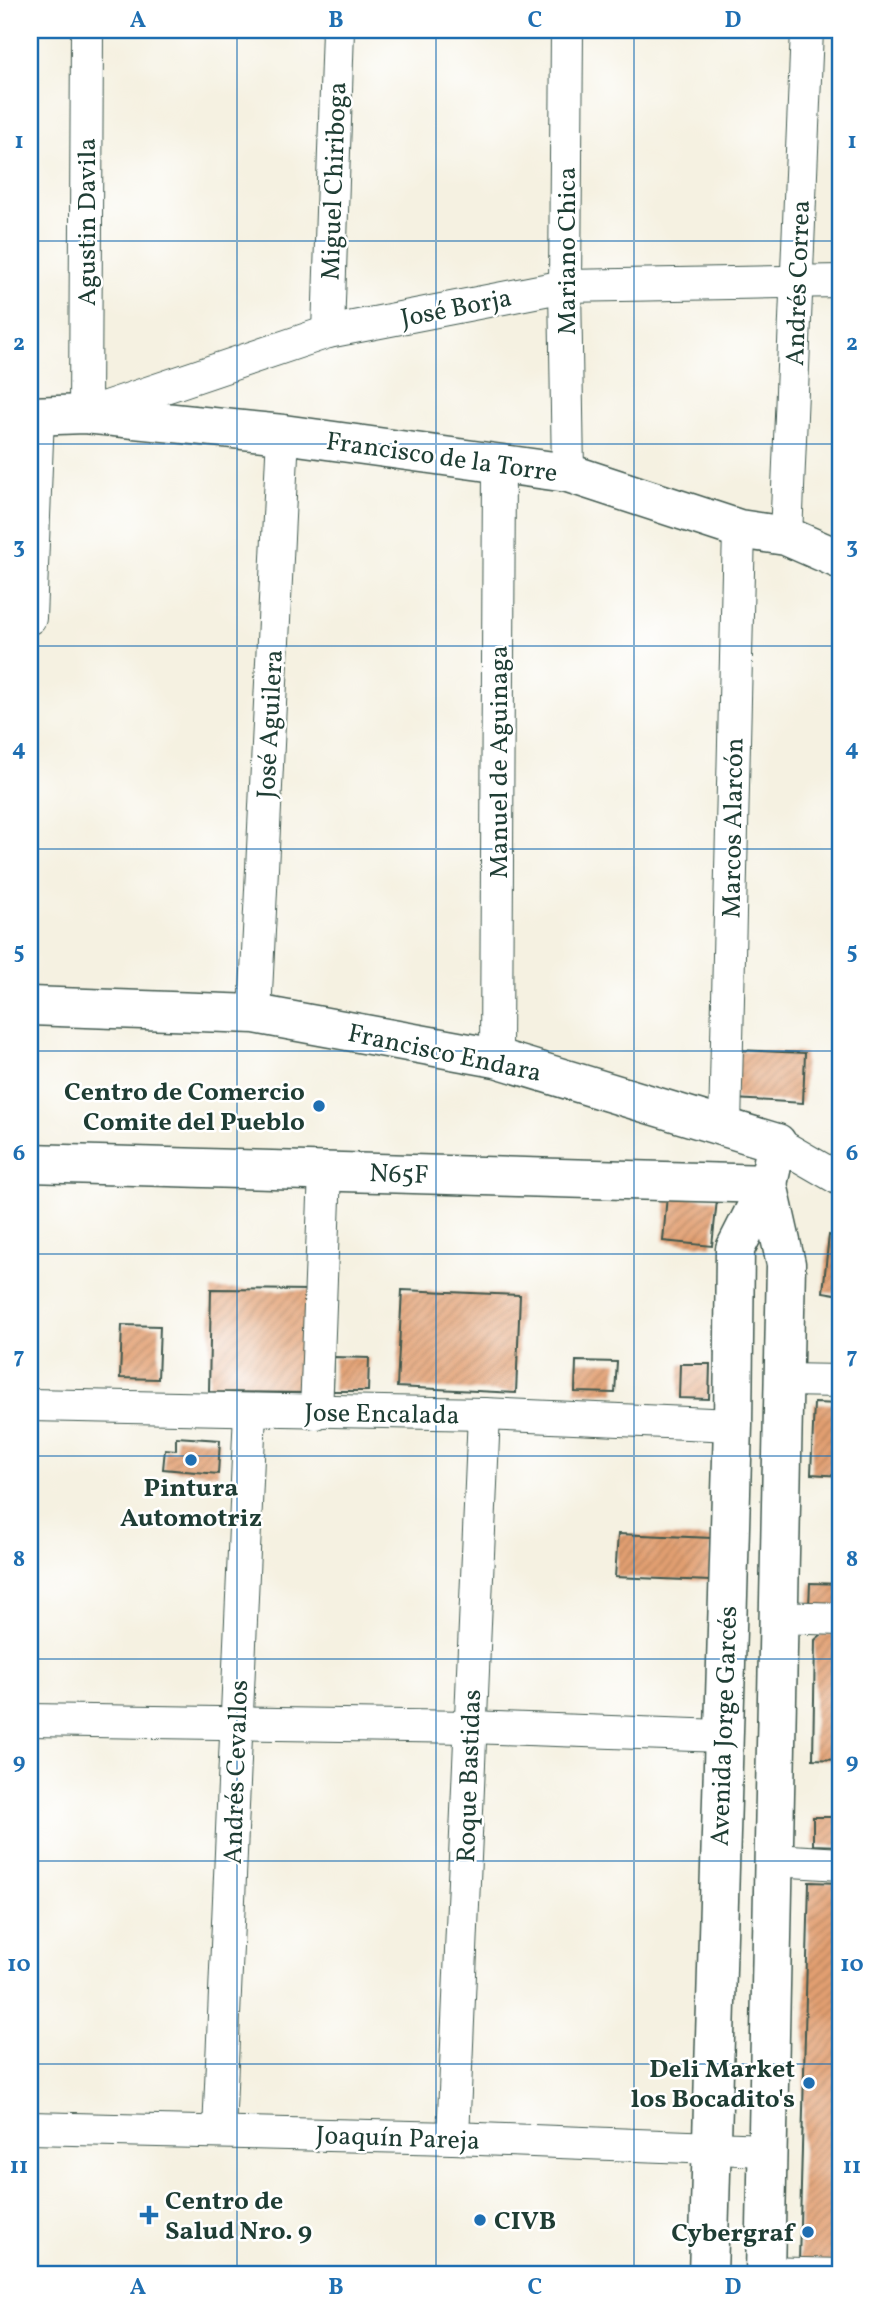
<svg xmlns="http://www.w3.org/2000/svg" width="871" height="2305" font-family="Vollkorn,serif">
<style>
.building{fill:url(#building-hatch)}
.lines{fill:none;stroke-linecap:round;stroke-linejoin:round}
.minor-casing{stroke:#3f584e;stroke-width:34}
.tertiary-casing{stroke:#3f584e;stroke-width:41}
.minor{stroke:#fff;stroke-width:32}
.tertiary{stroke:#fff;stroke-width:38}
.grid{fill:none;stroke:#1f6fb2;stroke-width:2;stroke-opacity:0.55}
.poi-dot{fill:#1f6fb2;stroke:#fff;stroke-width:2.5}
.labels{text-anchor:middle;stroke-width:5;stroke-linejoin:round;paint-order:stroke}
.street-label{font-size:26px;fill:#1f3d34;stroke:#fff}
.poi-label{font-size:26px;font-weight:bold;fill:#1f3d34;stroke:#fff;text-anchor:end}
.neatline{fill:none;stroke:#1f6fb2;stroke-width:2.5}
.grid-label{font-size:23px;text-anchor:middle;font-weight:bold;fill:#1f6fb2}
</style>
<defs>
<pattern id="building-hatch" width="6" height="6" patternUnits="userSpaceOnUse" patternTransform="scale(1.75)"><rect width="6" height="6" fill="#e29f71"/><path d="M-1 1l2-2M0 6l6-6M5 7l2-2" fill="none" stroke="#b7835e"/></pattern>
</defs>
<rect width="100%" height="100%" fill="#fff"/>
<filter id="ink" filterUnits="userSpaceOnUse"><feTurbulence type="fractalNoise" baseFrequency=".0143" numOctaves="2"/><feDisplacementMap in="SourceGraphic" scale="14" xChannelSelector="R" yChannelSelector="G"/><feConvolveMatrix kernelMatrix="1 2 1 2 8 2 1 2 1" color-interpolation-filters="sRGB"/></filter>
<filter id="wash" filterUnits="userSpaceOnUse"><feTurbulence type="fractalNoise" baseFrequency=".00686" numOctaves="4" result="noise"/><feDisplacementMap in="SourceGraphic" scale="28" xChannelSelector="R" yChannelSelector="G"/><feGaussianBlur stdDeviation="1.57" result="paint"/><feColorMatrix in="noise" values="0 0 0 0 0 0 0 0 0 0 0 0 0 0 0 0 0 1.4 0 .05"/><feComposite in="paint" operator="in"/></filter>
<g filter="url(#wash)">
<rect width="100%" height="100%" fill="#f5f1e1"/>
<g id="blocks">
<g class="building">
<polygon points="738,1050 805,1053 803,1103 735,1099"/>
<polygon points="667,1195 717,1200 712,1246 663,1241"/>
<polygon points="829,1235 841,1239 841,1295 823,1292"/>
<polygon points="211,1289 310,1290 308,1393 209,1392"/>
<polygon points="402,1290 520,1295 516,1393 397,1387"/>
<polygon points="122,1325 160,1326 158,1379 120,1378"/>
<polygon points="334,1357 369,1358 368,1391 333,1391"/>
<polygon points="576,1361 617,1362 615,1393 575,1392"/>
<polygon points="680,1364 710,1364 709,1399 679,1398"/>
<polygon points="814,1403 841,1404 841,1476 811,1474"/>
<polygon points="176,1437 220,1440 218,1474 163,1469 165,1449 176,1450"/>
<polygon points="618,1534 712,1538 710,1581 615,1577"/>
<polygon points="810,1583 841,1584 841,1608 809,1606"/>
<polygon points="822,1634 841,1634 841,1760 813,1759 815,1640"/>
<polygon points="813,1817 841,1817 841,1846 813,1845"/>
<polygon points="809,1882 841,1883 841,2263 799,2262"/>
</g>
</g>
</g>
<g filter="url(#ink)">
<use href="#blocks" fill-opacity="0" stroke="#3f584e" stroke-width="2"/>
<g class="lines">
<defs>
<g id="minor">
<polyline points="87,30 85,414 328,332 565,286 841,281"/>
<polyline points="567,30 565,286 568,473"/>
<polyline points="328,332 338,30"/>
<polyline points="786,536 807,30"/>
<polyline points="30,618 38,415"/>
<polyline points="255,1014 283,434"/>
<polyline points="496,1058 499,466"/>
<polyline points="725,1127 739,529"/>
<polyline points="777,1143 841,1180"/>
<polyline points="785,1380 841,1381"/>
<polyline points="30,1405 484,1414 733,1425"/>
<polyline points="316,1413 325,1171"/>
<polyline points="779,1617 841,1619"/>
<polyline points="30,1720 470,1727 722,1736"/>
<polyline points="774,1860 841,1864"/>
<polyline points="30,2128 453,2138 766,2150"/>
<polyline points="219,2132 250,1411"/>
<polyline points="453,2138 484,1414"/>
<polyline points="765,2273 841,2275"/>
</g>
<g id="tertiary">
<polyline points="30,416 85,414 283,434 568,473 739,529 786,536 841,560"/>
<polyline points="30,1006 255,1014 496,1058 777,1143 768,1184 735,1249 733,1425 708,2275"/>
<polyline points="30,1163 768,1184"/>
<polyline points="765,2275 786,1264 768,1184"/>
</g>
</defs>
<use href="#minor" class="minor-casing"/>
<use href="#tertiary" class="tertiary-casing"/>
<use href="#minor" class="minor"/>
<use href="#tertiary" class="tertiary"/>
</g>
</g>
<path class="grid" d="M237,30v2245M436,30v2245M634,30v2245M30,241h811M30,444h811M30,646h811M30,849h811M30,1051h811M30,1254h811M30,1456h811M30,1659h811M30,1861h811M30,2064h811"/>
<g class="poi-dot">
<circle cx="319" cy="1106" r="7"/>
<circle cx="191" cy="1460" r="7"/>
<circle cx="809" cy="2083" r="7"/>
<path d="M145.5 2204.5h7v7h7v7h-7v7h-7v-7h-7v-7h7z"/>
<circle cx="480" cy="2220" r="7"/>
<circle cx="808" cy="2232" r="7"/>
</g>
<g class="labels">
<g class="street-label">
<text transform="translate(333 181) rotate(-88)" y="9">Miguel Chiriboga</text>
<text transform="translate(86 222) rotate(-90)" y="9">Agustin Davila</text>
<text transform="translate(566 251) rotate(-90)" y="9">Mariano Chica</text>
<text transform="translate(797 283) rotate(-88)" y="9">Andrés Correa</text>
<text transform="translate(456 307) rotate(-11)" y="9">José Borja</text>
<text transform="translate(442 456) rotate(8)" y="9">Francisco de la Torre</text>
<text transform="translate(269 724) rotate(-87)" y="9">José Aguilera</text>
<text transform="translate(498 762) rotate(-90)" y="9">Manuel de Aguinaga</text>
<text transform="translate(732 828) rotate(-89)" y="9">Marcos Alarcón</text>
<text transform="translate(445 1052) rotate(12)" y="9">Francisco Endara</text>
<text transform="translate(399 1173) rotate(2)" y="9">N65F</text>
<text transform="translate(382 1413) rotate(1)" y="9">Jose Encalada</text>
<text transform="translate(723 1726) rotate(-88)" y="9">Avenida Jorge Garcés</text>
<text transform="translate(235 1772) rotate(-88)" y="9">Andrés Cevallos</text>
<text transform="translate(468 1776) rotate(-88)" y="9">Roque Bastidas</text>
<text transform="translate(398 2137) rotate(2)" y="9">Joaquín Pareja</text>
</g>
<g class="poi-label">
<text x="305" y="1100">Centro de Comercio<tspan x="305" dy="30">Comite del Pueblo</tspan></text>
<text x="191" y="1496" text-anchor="middle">Pintura<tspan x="191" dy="30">Automotriz</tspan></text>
<text x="795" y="2077">Deli Market<tspan x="795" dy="30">los Bocadito's</tspan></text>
<text x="165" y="2209" text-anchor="start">Centro de<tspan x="165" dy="30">Salud Nro. 9</tspan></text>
<text x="494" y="2229" text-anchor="start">CIVB</text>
<text x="794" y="2241">Cybergraf</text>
</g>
</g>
<rect width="871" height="2305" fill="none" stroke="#fff" stroke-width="77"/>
<rect x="38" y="38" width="794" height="2228" class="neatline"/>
<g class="grid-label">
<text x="138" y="27">A</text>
<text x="336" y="27">B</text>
<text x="535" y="27">C</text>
<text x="733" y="27">D</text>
<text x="19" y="148">1</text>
<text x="852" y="148">1</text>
<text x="19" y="350">2</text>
<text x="852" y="350">2</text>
<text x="19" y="553">3</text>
<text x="852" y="553">3</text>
<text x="19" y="755">4</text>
<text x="852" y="755">4</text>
<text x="19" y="958">5</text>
<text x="852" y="958">5</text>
<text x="19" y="1160">6</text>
<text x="852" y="1160">6</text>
<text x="19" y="1363">7</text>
<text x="852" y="1363">7</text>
<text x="19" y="1566">8</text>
<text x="852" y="1566">8</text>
<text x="19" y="1768">9</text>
<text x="852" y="1768">9</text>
<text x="19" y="1971">10</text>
<text x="852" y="1971">10</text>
<text x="19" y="2173">11</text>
<text x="852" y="2173">11</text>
<text x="138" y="2294">A</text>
<text x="336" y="2294">B</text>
<text x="535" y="2294">C</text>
<text x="733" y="2294">D</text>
</g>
</svg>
